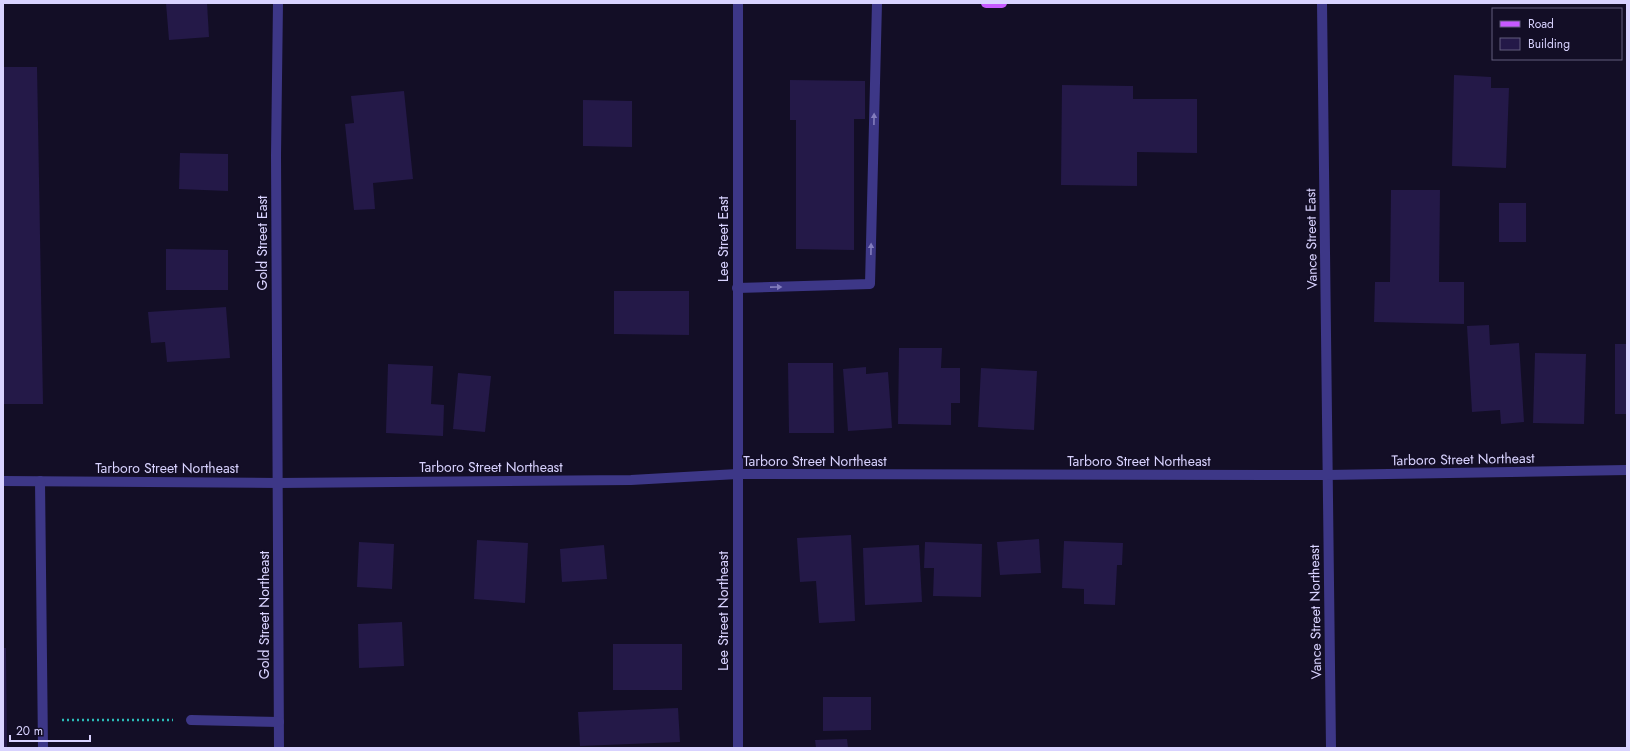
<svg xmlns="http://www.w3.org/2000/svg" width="1630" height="751" font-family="Jost,sans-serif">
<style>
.building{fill:#241948}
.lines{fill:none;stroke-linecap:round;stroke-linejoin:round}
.path{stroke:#2abcb8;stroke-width:2.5;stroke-dasharray:2 3;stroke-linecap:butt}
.minor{stroke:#3d3787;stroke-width:10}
.major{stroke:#c75aff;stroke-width:10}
.oneway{fill:#837dbd}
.labels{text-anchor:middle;stroke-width:3;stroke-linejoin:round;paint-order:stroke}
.street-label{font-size:14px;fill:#d9d3ff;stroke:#130e26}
</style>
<rect width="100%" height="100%" fill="#130e26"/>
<g class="building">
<polygon points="166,3 207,3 209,37 169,40"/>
<polygon points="3,67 37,67 43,404 3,404"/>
<polygon points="1454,75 1491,77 1491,88 1509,88 1506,168 1452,166"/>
<polygon points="790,80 865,81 865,119 854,119 854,250 796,249 796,120 790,120"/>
<polygon points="1062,85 1133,86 1133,99 1197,99 1197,153 1137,152 1137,186 1061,185"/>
<polygon points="404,91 413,179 373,183 375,209 354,210 345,124 354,123 351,96"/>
<polygon points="583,100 632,101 632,147 583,146"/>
<polygon points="180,153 228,154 228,191 179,189"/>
<polygon points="1391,190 1440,190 1439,282 1464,282 1464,324 1374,322 1375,282 1390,282"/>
<rect x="1499" y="203" width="27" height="39"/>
<polygon points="166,249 228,250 228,290 166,290"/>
<polygon points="614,291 689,291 689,335 614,334"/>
<polygon points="226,307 230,358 167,362 165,342 151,343 148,312"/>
<polygon points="1489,325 1490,345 1519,343 1524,422 1501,424 1500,410 1472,412 1467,326"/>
<rect x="1615" y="344" width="12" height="70"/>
<polygon points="899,348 942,348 941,368 960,368 960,403 951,403 951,425 898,424"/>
<polygon points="1535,353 1586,354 1584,424 1533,423"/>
<polygon points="788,363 833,363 834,433 789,433"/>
<polygon points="388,364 433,366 431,404 444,405 443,436 386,433"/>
<polygon points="866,367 866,374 888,372 892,428 848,431 843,369"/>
<polygon points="981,368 1037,371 1034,430 978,427"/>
<polygon points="458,373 491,376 485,432 453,429"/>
<polygon points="851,535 855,621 819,623 816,581 800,582 797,538"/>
<polygon points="1039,539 1041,573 1000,575 997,542"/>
<polygon points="477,540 528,543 525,603 474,599"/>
<polygon points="1064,541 1123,543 1122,565 1117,565 1115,605 1084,604 1084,589 1062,588"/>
<polygon points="359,542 394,544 392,589 357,587"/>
<polygon points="925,542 982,544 981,597 933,596 934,568 924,568"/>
<polygon points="604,545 607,579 562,582 560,549"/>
<polygon points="919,545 922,602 865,605 863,548"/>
<polygon points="402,622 404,666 359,668 358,624"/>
<rect x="613" y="644" width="69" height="46"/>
<polygon points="3,648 6,648 7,748 3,748"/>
<polygon points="823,697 871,697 871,730 823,731"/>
<polygon points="678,708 680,742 580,746 578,712"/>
<polygon points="847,739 848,748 816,748 815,740"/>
</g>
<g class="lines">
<polyline class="path" points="62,720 173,720"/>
<g class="minor">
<polyline points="278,3 276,155 279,748"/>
<polyline points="1322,3 1331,748"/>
<polyline points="737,288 870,284 877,3"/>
<polyline points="3,481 278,483 631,480 737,474 1327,475 1627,470"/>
<polyline points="40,481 43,748"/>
<polyline points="191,720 279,722"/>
<polyline points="738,748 738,3"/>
</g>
<polyline class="major" points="986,3 1002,3"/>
</g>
<defs><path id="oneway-solid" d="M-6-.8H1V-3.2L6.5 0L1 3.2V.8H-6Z"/></defs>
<g class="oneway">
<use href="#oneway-solid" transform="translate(874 119) rotate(-89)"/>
<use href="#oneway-solid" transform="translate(871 249) rotate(-89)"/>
<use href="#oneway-solid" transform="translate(776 287) rotate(-1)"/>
</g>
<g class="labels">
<g class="street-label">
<text transform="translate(723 239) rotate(-90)" y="5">Lee Street East</text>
<text transform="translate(1311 239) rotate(-91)" y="5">Vance Street East</text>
<text transform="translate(262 243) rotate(-90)" y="5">Gold Street East</text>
<text transform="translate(1463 459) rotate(-1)" y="5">Tarboro Street Northeast</text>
<text x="815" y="466">Tarboro Street Northeast</text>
<text x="1139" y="466">Tarboro Street Northeast</text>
<text x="491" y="472">Tarboro Street Northeast</text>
<text x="167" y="473">Tarboro Street Northeast</text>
<text transform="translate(723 611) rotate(-90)" y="5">Lee Street Northeast</text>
<text transform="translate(1315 612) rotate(-91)" y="5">Vance Street Northeast</text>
<text transform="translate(264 615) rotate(-90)" y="5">Gold Street Northeast</text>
</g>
</g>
<rect width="1630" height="751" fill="none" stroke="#d9d3ff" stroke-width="8"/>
<rect x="1492" y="8" width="130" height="52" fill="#130e26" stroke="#625d7d"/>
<rect x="1500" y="21" width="20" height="6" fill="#c75aff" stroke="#625d7d"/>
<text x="1528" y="28" font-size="12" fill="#d9d3ff">Road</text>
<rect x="1500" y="38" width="20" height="12" fill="#241948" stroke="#625d7d"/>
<text x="1528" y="48" font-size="12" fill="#d9d3ff">Building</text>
<path d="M10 735v6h80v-6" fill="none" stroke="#d9d3ff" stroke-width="2"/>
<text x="16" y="735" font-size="12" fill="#d9d3ff" stroke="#130e26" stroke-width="3" paint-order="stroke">20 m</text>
</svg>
